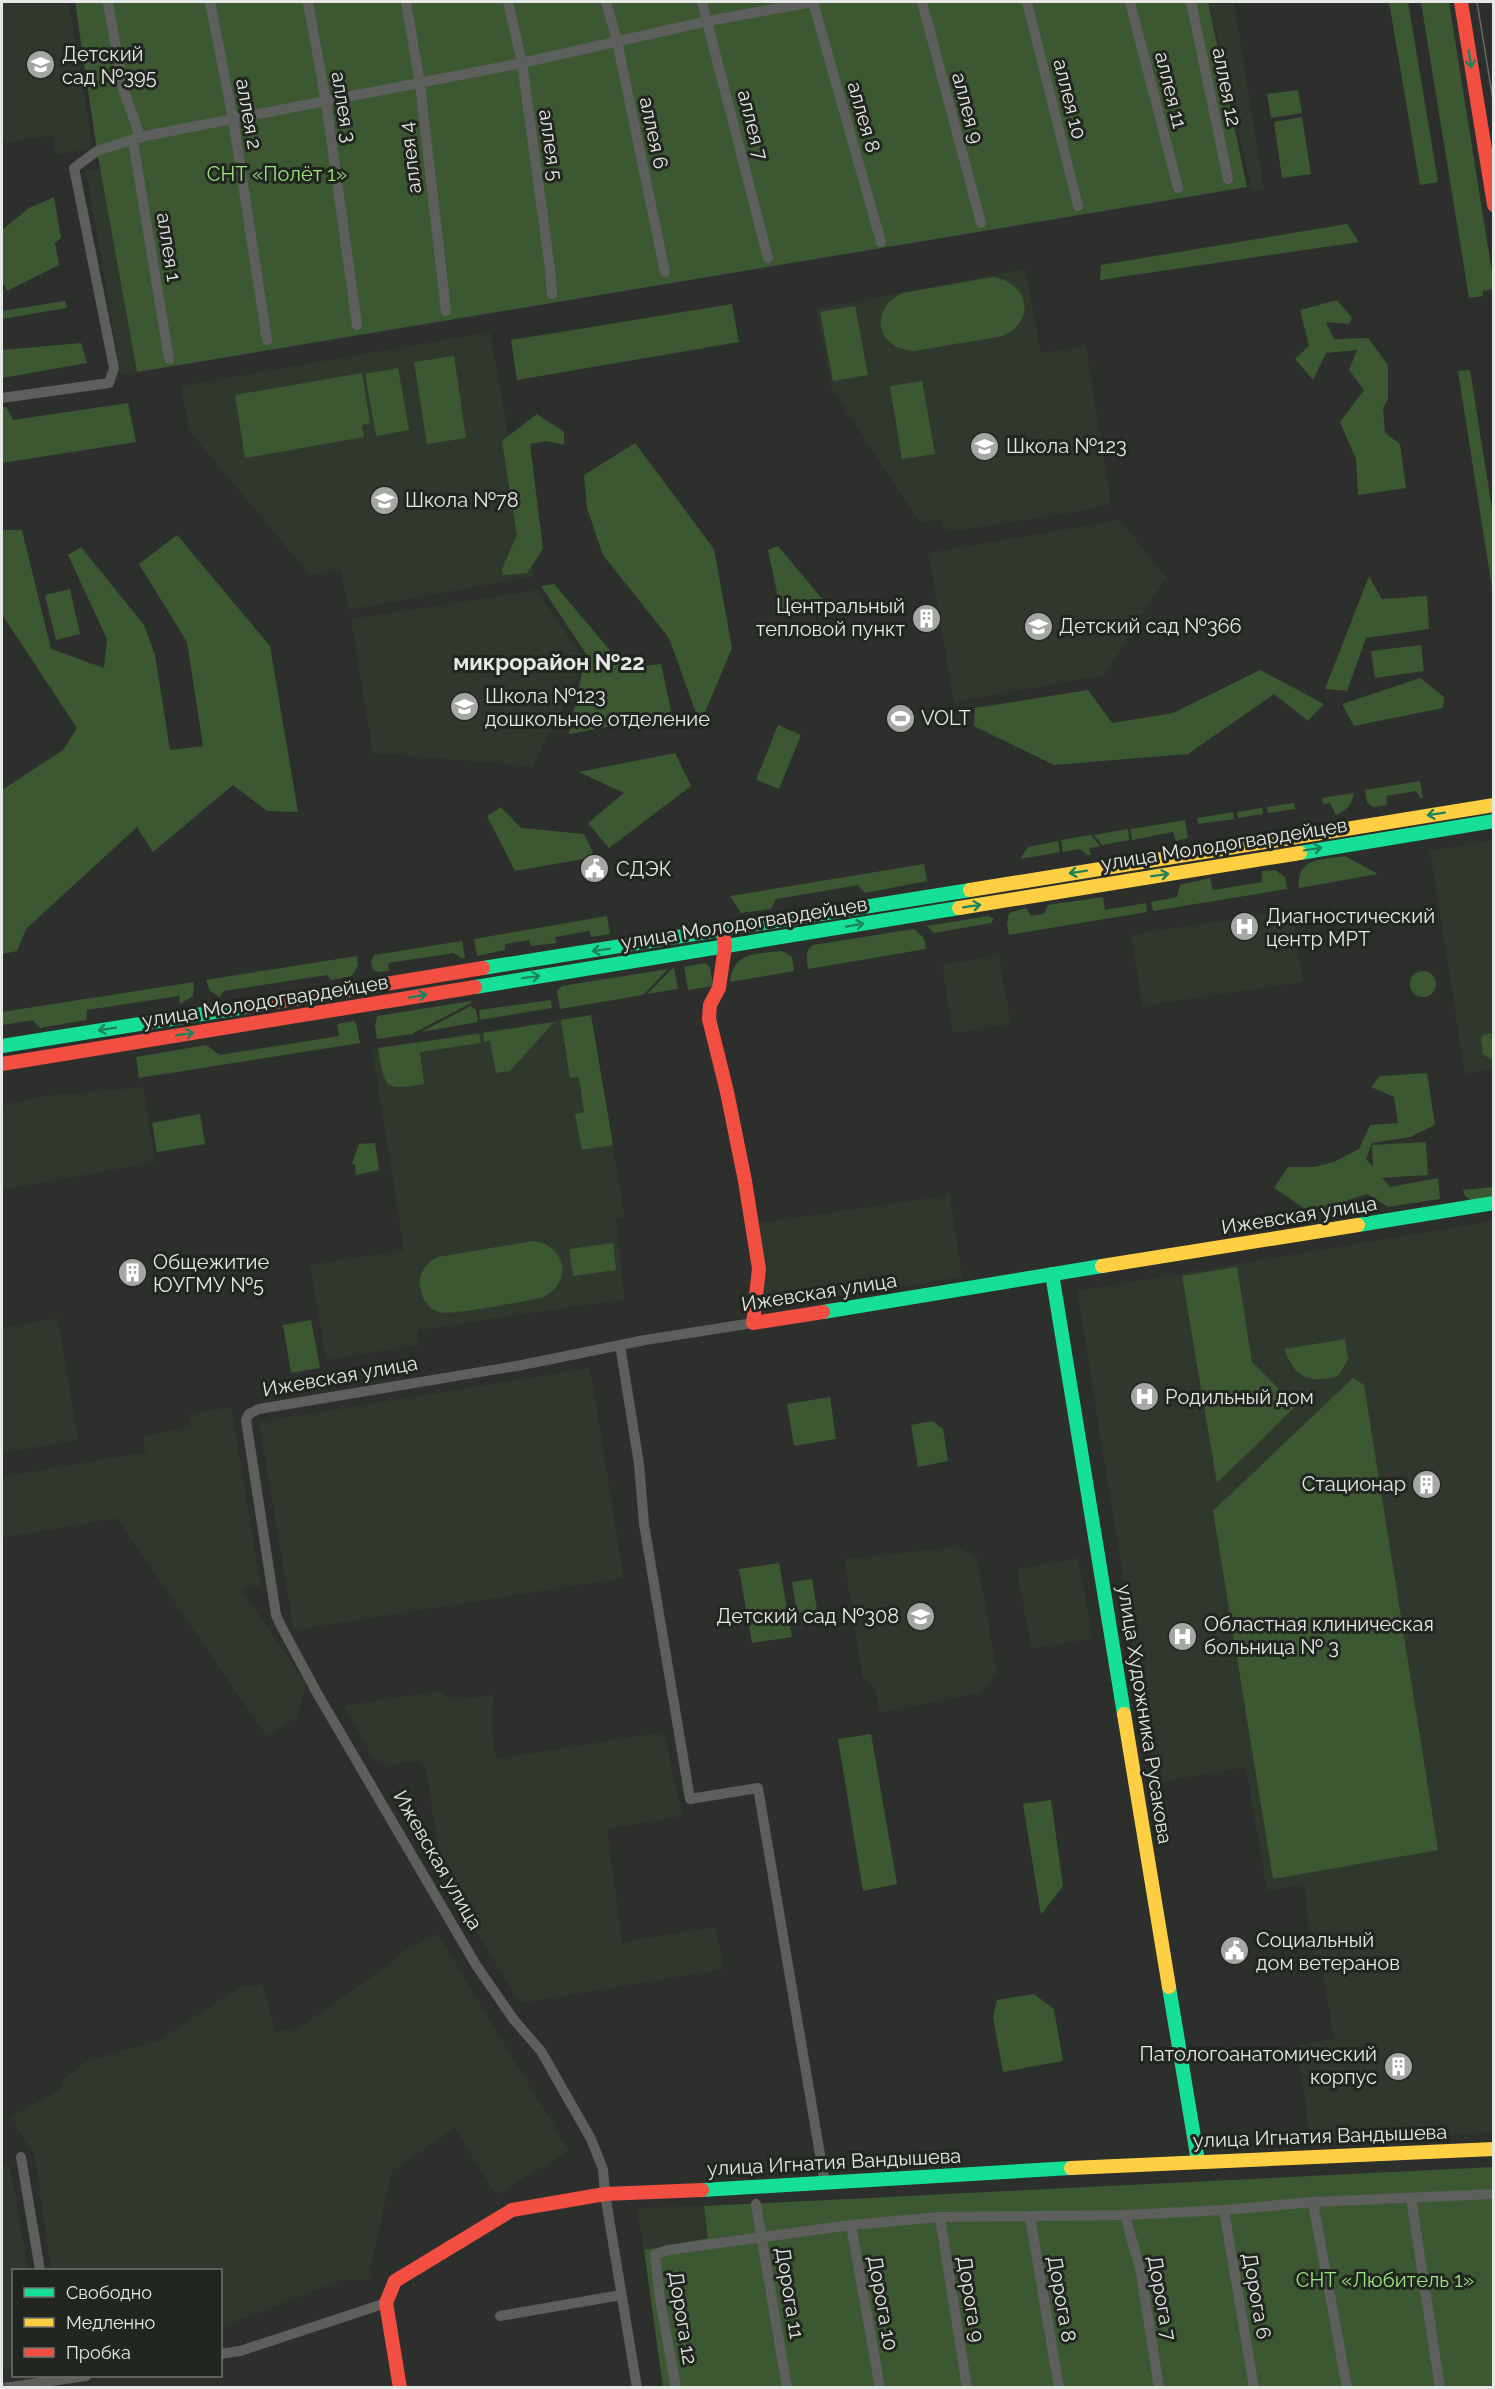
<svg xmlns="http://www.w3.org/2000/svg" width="1495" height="2389" font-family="Raleway,sans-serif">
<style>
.built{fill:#30382e;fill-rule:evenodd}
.green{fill:#3c5832}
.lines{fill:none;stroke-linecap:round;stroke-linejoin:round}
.street{stroke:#5d5f5d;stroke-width:10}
.fast{stroke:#16e098;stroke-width:14}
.slow{stroke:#ffcf43;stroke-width:14}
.jam{stroke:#f24e42;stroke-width:14}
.tram{stroke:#676866;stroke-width:1.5}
.oneway{stroke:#1c835c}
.labels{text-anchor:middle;stroke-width:6;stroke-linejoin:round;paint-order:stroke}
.poi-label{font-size:20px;fill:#e5e8e4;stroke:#222620;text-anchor:start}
.street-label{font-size:20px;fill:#e5e8e4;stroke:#222620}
.park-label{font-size:20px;fill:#9ae47d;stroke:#222620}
.quarter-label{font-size:22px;font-weight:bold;fill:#e5e8e4;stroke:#222620}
</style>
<rect width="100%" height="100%" fill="#2c2f2b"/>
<g class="built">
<polygon points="2,2 69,2 93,148 56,155 53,135 2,143"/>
<polygon points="1209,2 1234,2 1264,189 1252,191"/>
<polygon points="101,168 137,372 121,375 86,171"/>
<polygon points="1025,269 1041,353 1086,346 1111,504 1081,511 949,532 942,529 941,519 920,523 831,387 816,309"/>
<polygon points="490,332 534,576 349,610 341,570 310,575 189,431 181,386"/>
<polygon points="1120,520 1166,577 1105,675 954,702 928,553"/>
<polygon points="537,590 585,662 533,766 373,753 351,619"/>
<polygon points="1493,840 1493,1069 1465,1074 1430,851"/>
<polygon points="1292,910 1303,982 1142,1006 1131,935"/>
<polygon points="999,955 1011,1024 953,1033 942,965"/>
<polygon points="591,1015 625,1218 616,1219 625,1299 418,1330 419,1345 326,1360 310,1265 404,1250 372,1049"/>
<polygon points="143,1087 155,1162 2,1190 2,1105 45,1096"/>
<polygon points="950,1195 962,1277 767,1307 754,1224"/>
<path d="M1493,1221v911l-182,11 -14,-98 37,-7 -14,-84h-8l-8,-70 -37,7 -21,-124 -90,16 -79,-492zM1237,1268l15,94 44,44 -79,76 -35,-206zM1345,1339l-55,27 -6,-16 1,-1zM1353,1378l-80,500 -60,-366z"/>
<polygon points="58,1318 78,1440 2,1453 2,1328"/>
<polygon points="590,1368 624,1578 294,1630 259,1422"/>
<polygon points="231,1407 261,1586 241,1589 306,1684 297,1717 267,1737 117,1518 2,1538 2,1477 146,1452 143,1437 191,1426 189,1414"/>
<polygon points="957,1547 977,1557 997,1674 980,1693 879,1713 875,1688 862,1676 844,1559"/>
<polygon points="1078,1558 1093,1638 1031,1649 1017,1569"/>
<polygon points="439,1691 453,1700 493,1695 492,1730 496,1759 664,1732 682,1816 607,1829 622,1942 715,1927 724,1969 520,2003 443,1877 425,1765 417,1761 386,1765 384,1761 375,1761 344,1706"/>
<polygon points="438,1934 569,2151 496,2195 455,2128 392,2171 368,2280 342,2280 227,2325 221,2327 220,2270 51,2270 35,2158 11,2116 58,2091 64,2079 87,2061 160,2040 240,1987 262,1984 276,2033 288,2029 293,2032 380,1971 407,1949"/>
<polygon points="10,2165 28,2270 14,2270 13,2368 2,2370 2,2167"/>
<polygon points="704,2206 708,2238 644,2250 637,2208"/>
</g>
<g class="green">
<polygon points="75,2 1208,2 1247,187 137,372 97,151"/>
<polygon points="1389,2 1408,2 1438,182 1420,185"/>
<polygon points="1421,2 1449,2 1493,279 1493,289 1483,291 1483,296 1469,298"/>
<polygon points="1298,90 1302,113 1271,118 1267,94"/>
<polygon points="1302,117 1311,174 1282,178 1274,122"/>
<polygon points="54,197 61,238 55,243 59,265 7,291 4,284 2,286 2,230 29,208"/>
<polygon points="1347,224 1359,242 1100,280 1101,265"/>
<path d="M993,277c35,6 44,42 10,59l-90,15c-38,-2 -44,-44 -10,-58z"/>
<polygon points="1337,300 1352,318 1349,324 1326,322 1334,339 1368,338 1388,365 1388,399 1383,408 1385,433 1400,444 1406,488 1358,495 1356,459 1340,422 1364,390 1349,370 1357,350 1326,353 1313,380 1295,359 1309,346 1300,310"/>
<polygon points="65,301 67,308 2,319 2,311"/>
<polygon points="732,304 739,342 517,380 511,340"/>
<polygon points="855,306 868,375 833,381 820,312"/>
<polygon points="81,343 87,363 2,378 2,350"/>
<polygon points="454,356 466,438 427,444 414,362"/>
<polygon points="398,368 409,430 376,436 365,374"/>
<polygon points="1470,370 1493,515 1493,595 1458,371"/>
<polygon points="362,373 370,423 362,425 364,437 245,458 235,395"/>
<polygon points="922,381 935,454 902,459 890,386"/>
<polygon points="128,403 136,442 2,463 2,407 6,407 13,420"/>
<polygon points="537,414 564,432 564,445 547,441 530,444 543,549 527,573 503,575 502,569 517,535 502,441"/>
<polygon points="635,443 714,549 732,648 700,724 669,638 603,555 587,508 584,475"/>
<polygon points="2,530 22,530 51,649 104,668 107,639 68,555 81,547 144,625 155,655 170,750 203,746 187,642 139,564 177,535 270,646 298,812 267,811 233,785 153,852 137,827 26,929 17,951 2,954 2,790 63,750 77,728 3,616"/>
<polygon points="778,546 823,600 782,616 768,550"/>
<polygon points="1369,576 1382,599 1427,596 1429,629 1366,638 1347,691 1325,689"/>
<polygon points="554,584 625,668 661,664 672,715 569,734 586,654 541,586"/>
<polygon points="70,589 80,634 56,640 45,595"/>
<polygon points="1421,645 1424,671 1375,678 1371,651"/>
<polygon points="1260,670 1324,704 1308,721 1274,694 1188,754 1054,765 974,726 975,708 1088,690 1112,723 1173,713"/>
<polygon points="1420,678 1444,697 1443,708 1354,726 1342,704"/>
<polygon points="778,725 801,735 779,789 756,780"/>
<polygon points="675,753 691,786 609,848 588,823 624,793 579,772"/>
<polygon points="1420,781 1423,798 1421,799 1416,791 1386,796 1387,805 1373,807 1367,802 1365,790"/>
<path d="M1354,793c-3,12 -6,17 -18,22l-6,-12 -7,1 -1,-6z"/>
<polygon points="1294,803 1295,809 1268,813 1267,807"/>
<polygon points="501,807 521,828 584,834 595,857 515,871 487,816"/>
<polygon points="1262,808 1263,814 1238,818 1237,812"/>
<polygon points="1233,812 1234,819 1198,824 1197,818"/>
<polygon points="1185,820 1188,838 1176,841 1173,832 1132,840 1131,829"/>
<polygon points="1128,829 1129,840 1102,845 1094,835"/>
<polygon points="1091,835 1100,846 1089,848 1091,855 1087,855 1080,849 1063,852 1061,840"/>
<polygon points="1058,841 1060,852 1020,859 1028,847"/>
<path d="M1345,856l33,18 -79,14c-3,-31 23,-28 46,-32z"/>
<polygon points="924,864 927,881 865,893 858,885 776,899 771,909 741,913 730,896"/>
<polygon points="1275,870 1285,877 1287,889 1153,911 1151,902 1177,897 1180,885 1210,878 1213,890 1262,882 1262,871"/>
<polygon points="1103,897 1105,910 1146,903 1147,912 1009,935 1007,924 1009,913 1026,908 1031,916 1044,914 1048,905"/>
<polygon points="607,916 610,934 591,937 589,931 555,937 556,943 531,946 529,940 505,944 505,950 477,956 474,939"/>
<polygon points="988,916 994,919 991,923 934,933 927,926"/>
<path d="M914,929l10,9 2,11 -118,20c-1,-10 -4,-17 5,-24z"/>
<polygon points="462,941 465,958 462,959 454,953 388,963 389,971 379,972 373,970 371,962 374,955"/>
<path d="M782,951l10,6 2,14 -64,11c4,-31 26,-28 52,-31z"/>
<polygon points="357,956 358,965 352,976 331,980 327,975 224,991 220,997 210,991 206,980"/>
<polygon points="705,963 710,967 713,986 688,990 684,967"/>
<polygon points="674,968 678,989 647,994 672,969"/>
<polygon points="668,969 643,995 560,1009 557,991 562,986"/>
<circle cx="1423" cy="984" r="13"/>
<polygon points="194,982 193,996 180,1004 179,996 87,1010 86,1020 40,1028 33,1020 2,1025 2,1012"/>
<polygon points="551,1000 552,1008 480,1020 479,1010"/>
<polygon points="471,1001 471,1003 412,1034 377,1039 375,1026 377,1016"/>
<polygon points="471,1006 476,1010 478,1022 421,1032"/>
<polygon points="591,1015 613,1145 582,1150 575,1114 584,1112 579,1077 570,1078 561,1020"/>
<polygon points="354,1021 356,1023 360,1043 139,1078 136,1057 206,1045 220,1055 339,1036 337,1024"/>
<polygon points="554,1022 510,1071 496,1073 490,1041 484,1042 483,1033"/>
<polygon points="1491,1033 1494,1058 1490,1059 1483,1054 1481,1040 1483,1035"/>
<path d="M479,1034l2,9 -61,9 4,32c-41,7 -39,4 -46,-36z"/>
<polygon points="1427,1073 1435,1125 1410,1137 1372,1143 1366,1159 1373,1167 1372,1145 1426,1142 1428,1175 1382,1178 1390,1187 1438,1178 1440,1199 1388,1207 1367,1194 1348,1200 1343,1212 1304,1208 1274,1188 1288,1167 1314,1167 1334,1162 1359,1149 1370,1125 1398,1123 1394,1097 1371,1087 1380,1076"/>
<polygon points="200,1114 205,1144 157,1152 152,1123"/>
<polygon points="375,1143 379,1170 356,1175 355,1165 352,1164 359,1144"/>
<polygon points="1493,1187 1493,1197 1472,1200 1465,1196 1463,1190"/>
<path d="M533,1241c34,4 41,43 8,57 -18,3 -89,18 -102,14 -13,-4 -19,-17 -19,-30 0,-12 8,-20 18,-25z"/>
<polygon points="613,1243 616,1270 573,1276 569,1249"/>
<polygon points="1237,1267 1252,1362 1296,1406 1217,1483 1182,1276"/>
<polygon points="311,1320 320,1368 291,1373 283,1325"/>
<path d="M1345,1339l3,21 -10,16c-29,8 -43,2 -54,-27z"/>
<polygon points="1353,1378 1364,1385 1438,1850 1273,1879 1213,1511"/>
<polygon points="830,1397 836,1439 794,1446 787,1404"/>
<polygon points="932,1421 943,1429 948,1461 918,1467 911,1425"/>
<polygon points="779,1563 792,1637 752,1643 739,1569"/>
<polygon points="812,1579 817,1610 797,1613 792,1582"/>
<polygon points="871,1734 897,1884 863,1891 838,1739"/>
<polygon points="1051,1800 1063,1886 1041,1915 1023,1804"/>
<polygon points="1034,1994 1054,2009 1063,2061 1003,2072 993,2017 997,2000"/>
<polygon points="1493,2167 1493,2387 663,2387 644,2250 708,2238 704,2206"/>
</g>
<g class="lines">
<g class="street">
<polyline points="108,2 123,88 140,137"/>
<polyline points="210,2 233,119 267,340"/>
<polyline points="308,2 326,102 357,325"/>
<polyline points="406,2 420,84 446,311"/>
<polyline points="508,2 522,63 550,269 552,294"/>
<polyline points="606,2 617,41 665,272"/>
<polyline points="702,2 768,258"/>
<polyline points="813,2 881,242"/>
<polyline points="922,2 981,223"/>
<polyline points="1027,2 1078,206"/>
<polyline points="1130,2 1178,188"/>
<polyline points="1191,2 1228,179"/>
<polyline points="133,141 169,359"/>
<polyline points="2,398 109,383 114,368 74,168 97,151 140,137 522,63 708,21 813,2"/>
<polyline points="620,1345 639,1464 644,1524 690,1799 758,1788 825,2184"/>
<polyline points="21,2157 40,2270"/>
<polyline points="1411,2198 1440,2388"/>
<polyline points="1313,2202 1347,2388"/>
<polyline points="756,2204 787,2388"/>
<polyline points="1224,2210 1254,2388"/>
<polyline points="1125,2215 1141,2273 1159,2388"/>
<polyline points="940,2217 967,2388"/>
<polyline points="1030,2217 1059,2388"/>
<polyline points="851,2225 880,2388"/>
<polyline points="500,2316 621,2295"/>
<polyline points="220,2354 240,2351 386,2303"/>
<polyline points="4,2388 86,2376"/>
<polyline points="637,2388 605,2194 603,2169 591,2139 541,2051 514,2020 476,1965 317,1693 280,1624 276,1615 246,1420 249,1414 259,1409 522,1365 645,1340 753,1323"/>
<polyline points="676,2388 660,2299 655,2255 668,2250 851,2225 940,2217 1125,2215 1224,2210 1313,2202 1494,2194"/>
</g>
<g class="fast">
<polyline points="1300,853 1494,821"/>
<polyline points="483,968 970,890"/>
<polyline points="475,987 959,908"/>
<polyline points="2,1046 246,1007"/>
<polyline points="1358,1225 1494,1203"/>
<polyline points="1052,1274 1124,1714"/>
<polyline points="823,1312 1102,1266"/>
<polyline points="1169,1987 1198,2161"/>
<polyline points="702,2190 1071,2168"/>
</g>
<g class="slow">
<polyline points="970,890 1494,805"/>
<polyline points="959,908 1300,853"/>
<polyline points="1102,1266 1358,1225"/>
<polyline points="1124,1714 1169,1987"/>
<polyline points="1071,2168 1494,2149"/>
</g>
<g class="jam">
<polyline points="1461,2 1494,205"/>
<polyline points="724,939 725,946 719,988 710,1005 709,1019 727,1092 745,1181 759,1269 753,1323 823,1312"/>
<polyline points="246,1007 483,968"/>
<polyline points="2,1064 475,987"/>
<polyline points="400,2388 386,2303 395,2281 512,2210 605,2194 702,2190"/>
</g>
<polyline class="tram" points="1477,2 1494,106"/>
</g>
<defs><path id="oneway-shaft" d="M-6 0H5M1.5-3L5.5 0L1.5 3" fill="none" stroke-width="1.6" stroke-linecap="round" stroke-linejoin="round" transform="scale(1.5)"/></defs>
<g class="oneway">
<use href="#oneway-shaft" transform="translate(1470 59) rotate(81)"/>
<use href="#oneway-shaft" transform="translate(1436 814) rotate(171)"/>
<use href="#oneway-shaft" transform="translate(1313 849) rotate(-9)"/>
<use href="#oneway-shaft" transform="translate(1078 872) rotate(171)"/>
<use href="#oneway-shaft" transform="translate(1160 875) rotate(-9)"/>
<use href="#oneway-shaft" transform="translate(972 906) rotate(-9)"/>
<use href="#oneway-shaft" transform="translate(855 925) rotate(-10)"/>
<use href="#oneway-shaft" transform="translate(601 950) rotate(171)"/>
<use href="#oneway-shaft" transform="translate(531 977) rotate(-7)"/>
<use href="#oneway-shaft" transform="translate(418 996) rotate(-10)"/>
<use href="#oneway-shaft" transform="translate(107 1029) rotate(171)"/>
<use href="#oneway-shaft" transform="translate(185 1034) rotate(-9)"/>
</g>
<defs>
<symbol id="school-disc" viewBox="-11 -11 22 22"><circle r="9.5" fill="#a4a7a3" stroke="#222620"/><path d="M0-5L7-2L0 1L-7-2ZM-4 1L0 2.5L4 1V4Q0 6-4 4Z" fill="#fff"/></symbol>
<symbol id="building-disc" viewBox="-11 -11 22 22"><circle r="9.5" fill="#a4a7a3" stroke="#222620"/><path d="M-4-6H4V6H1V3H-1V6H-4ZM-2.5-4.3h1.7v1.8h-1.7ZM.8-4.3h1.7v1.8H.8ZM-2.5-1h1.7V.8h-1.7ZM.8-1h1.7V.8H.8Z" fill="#fff"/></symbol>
<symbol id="stadium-disc" viewBox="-11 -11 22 22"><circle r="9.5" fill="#a4a7a3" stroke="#222620"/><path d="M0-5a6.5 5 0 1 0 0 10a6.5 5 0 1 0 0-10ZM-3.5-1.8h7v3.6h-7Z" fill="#fff"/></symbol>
<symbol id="civic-disc" viewBox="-11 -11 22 22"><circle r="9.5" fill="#a4a7a3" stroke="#222620"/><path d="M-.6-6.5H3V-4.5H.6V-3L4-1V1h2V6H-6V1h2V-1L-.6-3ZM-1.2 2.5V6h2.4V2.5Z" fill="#fff"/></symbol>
<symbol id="hospital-disc" viewBox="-11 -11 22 22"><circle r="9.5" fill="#a4a7a3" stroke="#222620"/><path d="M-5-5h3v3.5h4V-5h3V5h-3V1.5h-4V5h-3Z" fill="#fff"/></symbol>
</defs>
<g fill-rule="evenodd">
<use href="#school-disc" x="24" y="48" width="33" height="33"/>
<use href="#school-disc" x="968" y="430" width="33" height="33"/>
<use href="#school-disc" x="368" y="484" width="33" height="33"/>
<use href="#building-disc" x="910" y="602" width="33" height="33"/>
<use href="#school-disc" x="1022" y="610" width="33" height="33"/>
<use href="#school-disc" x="448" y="690" width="33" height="33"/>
<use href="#stadium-disc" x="884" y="702" width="33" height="33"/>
<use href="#civic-disc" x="578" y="852" width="33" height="33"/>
<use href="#hospital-disc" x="1228" y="910" width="33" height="33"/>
<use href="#building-disc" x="116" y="1256" width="33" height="33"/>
<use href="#hospital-disc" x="1128" y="1380" width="33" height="33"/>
<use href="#building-disc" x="1410" y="1468" width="33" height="33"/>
<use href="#school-disc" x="904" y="1600" width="33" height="33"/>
<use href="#hospital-disc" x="1166" y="1620" width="33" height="33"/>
<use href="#civic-disc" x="1218" y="1934" width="33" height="33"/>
<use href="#building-disc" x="1382" y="2050" width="33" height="33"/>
</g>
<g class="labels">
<g class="poi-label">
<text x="62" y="61">Детский<tspan x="62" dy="23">сад №395</tspan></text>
<text x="1006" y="453">Школа №123</text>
<text x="405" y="507">Школа №78</text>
<text x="905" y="613" text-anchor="end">Центральный<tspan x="905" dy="23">тепловой пункт</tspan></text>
<text x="1059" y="633">Детский сад №366</text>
<text x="485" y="703">Школа №123<tspan x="485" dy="23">дошкольное отделение</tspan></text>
<text x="921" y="725">VOLT</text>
<text x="616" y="876">СДЭК</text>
<text x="1266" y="923">Диагностический<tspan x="1266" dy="23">центр МРТ</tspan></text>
<text x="153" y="1269">Общежитие<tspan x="153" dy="23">ЮУГМУ №5</tspan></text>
<text x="1165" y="1404">Родильный дом</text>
<text x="1406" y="1491" text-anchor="end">Стационар</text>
<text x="899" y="1623" text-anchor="end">Детский сад №308</text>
<text x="1204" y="1631">Областная клиническая<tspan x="1204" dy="23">больница № 3</tspan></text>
<text x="1256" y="1947">Социальный<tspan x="1256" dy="23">дом ветеранов</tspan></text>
<text x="1377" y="2061" text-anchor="end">Патологоанатомический<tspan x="1377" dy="23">корпус</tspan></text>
</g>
<g class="street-label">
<text transform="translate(1227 87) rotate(79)" y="7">аллея 12</text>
<text transform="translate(1171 90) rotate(76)" y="7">аллея 11</text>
<text transform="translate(1070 99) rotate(76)" y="7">аллея 10</text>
<text transform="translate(344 107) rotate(81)" y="7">аллея 3</text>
<text transform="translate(968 108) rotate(75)" y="7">аллея 9</text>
<text transform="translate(249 114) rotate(80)" y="7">аллея 2</text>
<text transform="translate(864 117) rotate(74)" y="7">аллея 8</text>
<text transform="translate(753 125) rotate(76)" y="7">аллея 7</text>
<text transform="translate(654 133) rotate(78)" y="7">аллея 6</text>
<text transform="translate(551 145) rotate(82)" y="7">аллея 5</text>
<text transform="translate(410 158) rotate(-97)" y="7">аллея 4</text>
<text transform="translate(169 247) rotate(81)" y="7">аллея 1</text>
<text transform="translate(1224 844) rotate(-9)" y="7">улица Молодогвардейцев</text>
<text transform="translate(744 923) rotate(-9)" y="7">улица Молодогвардейцев</text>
<text transform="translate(265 1001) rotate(-9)" y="7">улица Молодогвардейцев</text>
<text transform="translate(1299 1215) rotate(-9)" y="7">Ижевская улица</text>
<text transform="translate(819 1292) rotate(-9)" y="7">Ижевская улица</text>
<text transform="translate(340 1376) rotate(-10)" y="7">Ижевская улица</text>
<text transform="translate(1145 1714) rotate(81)" y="7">улица Художника Русакова</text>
<text transform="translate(438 1860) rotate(60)" y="7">Ижевская улица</text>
<text transform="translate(1320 2136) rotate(-2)" y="7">улица Игнатия Вандышева</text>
<text transform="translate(834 2162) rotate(-3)" y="7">улица Игнатия Вандышева</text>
<text transform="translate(790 2293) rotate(81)" y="7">Дорога 11</text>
<text transform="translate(1257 2296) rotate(80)" y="7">Дорога 6</text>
<text transform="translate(1162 2298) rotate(80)" y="7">Дорога 7</text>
<text transform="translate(971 2299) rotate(81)" y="7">Дорога 9</text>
<text transform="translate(1062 2299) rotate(80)" y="7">Дорога 8</text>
<text transform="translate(883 2303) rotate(80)" y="7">Дорога 10</text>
<text transform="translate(683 2318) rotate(81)" y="7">Дорога 12</text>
</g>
<g class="park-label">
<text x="277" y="181">СНТ «Полёт 1»</text>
<text x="1385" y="2287">СНТ «Любитель 1»</text>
</g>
<g class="quarter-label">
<text x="549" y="670">микрорайон №22</text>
</g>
</g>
<rect width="1495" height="2389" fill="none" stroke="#e5e8e4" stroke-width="6"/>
<rect x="12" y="2269" width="210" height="108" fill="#222620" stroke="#70746e" stroke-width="1.5"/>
<rect x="24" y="2288" width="30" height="9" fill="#16e098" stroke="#70746e" stroke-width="1.5"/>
<text x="66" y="2299" font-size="18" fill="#e5e8e4">Свободно</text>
<rect x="24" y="2318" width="30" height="9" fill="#ffcf43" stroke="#70746e" stroke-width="1.5"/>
<text x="66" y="2329" font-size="18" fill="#e5e8e4">Медленно</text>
<rect x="24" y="2348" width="30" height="9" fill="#f24e42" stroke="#70746e" stroke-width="1.5"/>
<text x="66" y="2359" font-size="18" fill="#e5e8e4">Пробка</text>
</svg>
